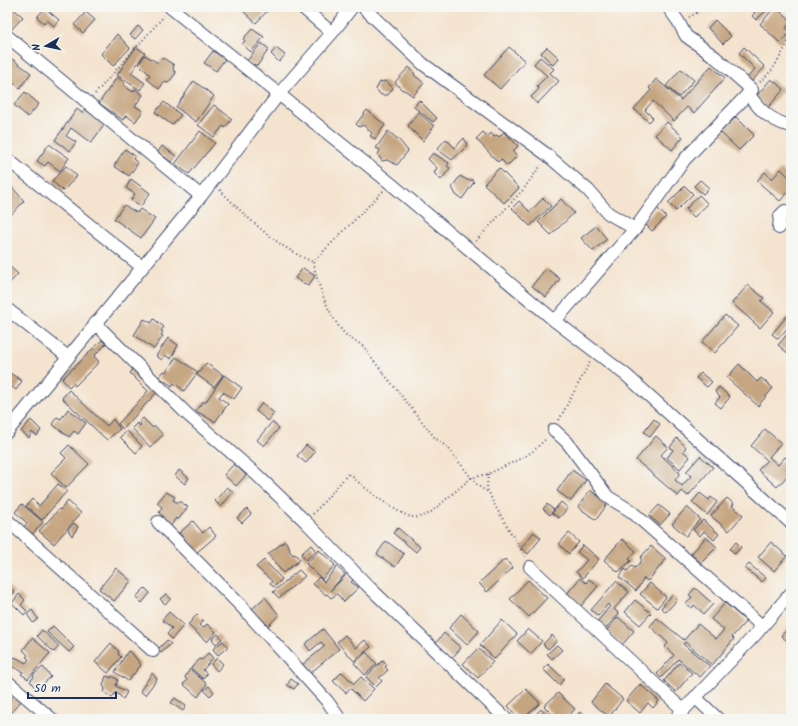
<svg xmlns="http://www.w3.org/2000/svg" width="798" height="726" font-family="Kalam,sans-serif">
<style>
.building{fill:#c6a681}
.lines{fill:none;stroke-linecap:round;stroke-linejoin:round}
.street-casing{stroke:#3c4a6f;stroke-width:14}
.path{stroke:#3c4a6f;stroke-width:2;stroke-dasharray:1 3;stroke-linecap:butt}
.street{stroke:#fff;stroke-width:12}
</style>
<rect width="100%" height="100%" fill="#f6f6f2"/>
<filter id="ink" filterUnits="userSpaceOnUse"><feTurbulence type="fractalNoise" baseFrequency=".025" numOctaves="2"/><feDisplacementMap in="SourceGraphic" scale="8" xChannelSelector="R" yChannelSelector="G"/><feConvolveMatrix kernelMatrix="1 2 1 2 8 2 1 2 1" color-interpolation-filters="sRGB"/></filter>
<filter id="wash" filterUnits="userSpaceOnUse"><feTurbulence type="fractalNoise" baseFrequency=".012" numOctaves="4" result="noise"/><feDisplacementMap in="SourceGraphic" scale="16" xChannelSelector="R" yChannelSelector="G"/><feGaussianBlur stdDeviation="0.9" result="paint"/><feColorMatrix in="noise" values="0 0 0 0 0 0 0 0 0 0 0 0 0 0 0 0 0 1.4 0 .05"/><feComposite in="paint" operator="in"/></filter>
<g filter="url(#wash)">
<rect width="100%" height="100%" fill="#f4e3ce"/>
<g id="blocks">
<g class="building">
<polygon points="11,7 23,17 9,32 7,30 7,12"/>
<polygon points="246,7 271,7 256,23 243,11"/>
<polygon points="748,7 770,7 756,20 752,16 755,13"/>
<polygon points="775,7 791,21 786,28 790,32 780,43 760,24"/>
<polygon points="45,8 59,20 54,26 47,20 44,23 37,17"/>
<polygon points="86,12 95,20 83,33 74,25"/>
<polygon points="715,20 731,36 723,44 708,28"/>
<polygon points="138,26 143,30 135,39 130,35"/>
<polygon points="252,29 264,37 251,52 242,44 245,41 243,39"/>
<polygon points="117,34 130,48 113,66 101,54"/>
<polygon points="261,43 269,49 257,66 254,64 252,66 247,61"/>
<polygon points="136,47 145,53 131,73 145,83 140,90 117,75"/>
<polygon points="509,47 525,61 500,89 484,75"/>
<polygon points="547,47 559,58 553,65 541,53"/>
<polygon points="744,47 765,67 749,84 745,80 755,69 739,53"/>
<polygon points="276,48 285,55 279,62 271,54"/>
<polygon points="213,51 225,59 216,71 204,63"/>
<polygon points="145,55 158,63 163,58 174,65 173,69 176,73 168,83 164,82 159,89 147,79 150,75 139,64"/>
<polygon points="540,57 554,69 550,73 559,81 537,104 531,97 539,89 537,86 547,76 534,64"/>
<polygon points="12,59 31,73 20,88 7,78 7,66"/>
<polygon points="711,66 725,78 694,113 687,107 674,121 653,101 645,110 653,118 649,122 634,109 651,90 649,88 656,79 681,100"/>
<polygon points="409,67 415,74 414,75 424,83 413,96 406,91 401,89 395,82"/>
<polygon points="681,69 694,80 679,97 666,86"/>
<polygon points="117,77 125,83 123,85 133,92 135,89 143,95 135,106 143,111 135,122 126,115 123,120 99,103"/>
<polygon points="771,79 784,89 766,110 754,99"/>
<polygon points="194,81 214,96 196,122 176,107"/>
<polygon points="386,81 393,88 388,95 381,95 376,89 380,82"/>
<polygon points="25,92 39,104 28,117 14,105"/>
<polygon points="419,100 437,118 433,122 414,107"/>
<polygon points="164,102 181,115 172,125 155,112"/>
<polygon points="214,105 232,119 225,128 223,126 214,137 198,125"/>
<polygon points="77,109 82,113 85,109 105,124 91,143 71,128 66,136 76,142 70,151 55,140"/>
<polygon points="367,110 385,125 375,139 370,136 372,133 363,125 359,127 356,124"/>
<polygon points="418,112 434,126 423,141 408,126"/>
<polygon points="736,117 754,135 739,150 720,132"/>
<polygon points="667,122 683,137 672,150 655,135"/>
<polygon points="200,131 215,143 189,174 175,164"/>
<polygon points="388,131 400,141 408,151 397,165 387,160 382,161 378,155 380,150 376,148"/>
<polygon points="483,132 488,137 491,133 494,137 497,135 499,137 504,132 518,146 513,151 517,156 507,166 501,159 498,162 476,139"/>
<polygon points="464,138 467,144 465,148 452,160 437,149 446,139 455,148"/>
<polygon points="49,144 69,158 60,171 48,162 45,166 37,161"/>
<polygon points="162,146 176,156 171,162 158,152"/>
<polygon points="125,149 135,156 133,159 138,163 129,176 114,166"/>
<polygon points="433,153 449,163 447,166 450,168 441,180 434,173 437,168 428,159"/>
<polygon points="66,166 77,176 63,191 52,181"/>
<polygon points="499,168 519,188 504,203 484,184"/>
<polygon points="781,169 791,179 791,189 780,201 757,181 765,172 772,179"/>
<polygon points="460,176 467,180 472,180 474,182 462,199 456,195 452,187"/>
<polygon points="131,179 150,193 141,206 131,200 135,194 126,188"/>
<polygon points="700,180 709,188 703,194 694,186"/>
<polygon points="7,181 24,201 11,215 7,211"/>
<polygon points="685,186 693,194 676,211 668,203"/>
<polygon points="699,195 708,204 694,217 686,209"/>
<polygon points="543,198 551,206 530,226 512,208 519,201 530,212"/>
<polygon points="561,199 574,213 551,235 538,222"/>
<polygon points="124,205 137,213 140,209 155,219 141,238 114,219"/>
<polygon points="657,208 666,217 652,231 643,222"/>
<polygon points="596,226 607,239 593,251 581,238"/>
<polygon points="7,264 18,274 7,286"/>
<polygon points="303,268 315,276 308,286 295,278"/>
<polygon points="546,268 560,279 546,297 532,286"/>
<polygon points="748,285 764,298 761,301 774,312 760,328 732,303"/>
<polygon points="725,315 738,326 715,353 702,342"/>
<polygon points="787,316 791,319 791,324 778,339 772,334"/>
<polygon points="144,319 151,323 154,319 164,327 161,331 163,332 161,335 163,336 154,349 134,335"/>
<polygon points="791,330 791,356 778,345"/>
<polygon points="168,338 178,345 171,359 165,355 162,360 156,356"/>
<polygon points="102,340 106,344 94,356 99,362 75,386 73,383 69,387 62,379"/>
<polygon points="176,357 198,372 184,391 174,383 172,386 159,377 164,371 166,372"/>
<polygon points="206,363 223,375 214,387 197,375"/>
<polygon points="739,364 757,382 761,378 773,388 758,406 727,378"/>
<polygon points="135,367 159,390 123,429 118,424 148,391 130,373"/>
<polygon points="7,371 22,381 16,390 7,383"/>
<polygon points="701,373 712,382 707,387 696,378"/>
<polygon points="224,375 242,388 234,399 223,392 219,397 228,404 215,422 196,411 203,401 205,403"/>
<polygon points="719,387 730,397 721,408 715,403 720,397 715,392"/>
<polygon points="69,390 107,426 113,419 120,429 107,440 62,398"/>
<polygon points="262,403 274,413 268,421 256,411"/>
<polygon points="68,409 86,423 78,434 74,431 69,437 52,424 57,417 61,419"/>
<polygon points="143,418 153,428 155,426 163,435 150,447 132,428 137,423 140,426 141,424 139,422"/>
<polygon points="654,419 660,424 650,437 644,432"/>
<polygon points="31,420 41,430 37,436 32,432 29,438 21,431"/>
<polygon points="272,422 279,428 264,446 257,440"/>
<polygon points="765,429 781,443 769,457 778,465 785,457 791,462 786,469 790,473 777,487 758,470 767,460 751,446"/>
<polygon points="127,431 142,446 136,453 120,437"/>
<polygon points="656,436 668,447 661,455 680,473 675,480 682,486 691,476 686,472 700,456 713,467 688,496 682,491 678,496 636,460"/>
<polygon points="677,438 686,447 683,451 690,457 680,469 667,458 673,450 670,447"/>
<polygon points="69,445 89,464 66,488 51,473 66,458 61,453"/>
<polygon points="306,445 315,452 306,463 297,456"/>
<polygon points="234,464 246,475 236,486 224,475"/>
<polygon points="179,470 189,478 185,484 175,476"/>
<polygon points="572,470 586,480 571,501 557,491"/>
<polygon points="58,484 67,491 42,520 26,506 32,499 39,506"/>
<polygon points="227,487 233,492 221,507 215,501"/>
<polygon points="590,490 608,503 596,520 578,507"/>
<polygon points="166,492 175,497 173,500 178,503 179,501 188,507 178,520 176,518 170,527 161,520 163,516 159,513 162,507 157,503"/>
<polygon points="700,493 709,500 711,497 717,502 707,515 692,502"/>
<polygon points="727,498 734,504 732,506 743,515 729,531 711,516"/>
<polygon points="68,501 81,513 54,544 39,531 59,509 60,510"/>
<polygon points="561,502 568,508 559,518 552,513"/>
<polygon points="22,504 43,522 30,537 22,530 27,523 15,512"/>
<polygon points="547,504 554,510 550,515 543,509"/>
<polygon points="659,505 670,514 660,525 649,516"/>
<polygon points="687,507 700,519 686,536 672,524"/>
<polygon points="247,509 251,514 242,523 237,518"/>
<polygon points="703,520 719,534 714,540 704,531 700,536 693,530"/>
<polygon points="193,521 203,533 209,527 216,536 196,553 179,533"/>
<polygon points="74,523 78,527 72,536 68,530"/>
<polygon points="398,528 420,547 416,552 393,533"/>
<polygon points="534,532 541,538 528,554 521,548"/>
<polygon points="569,533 579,542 569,554 559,544"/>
<polygon points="706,537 717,547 701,563 691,554"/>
<polygon points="622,539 636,551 629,559 631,561 618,572 604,560"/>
<polygon points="285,541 290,548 289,550 293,555 295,554 300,560 283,573 268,554"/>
<polygon points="386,541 404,554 395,567 377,554"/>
<polygon points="736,542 741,547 735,554 730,549"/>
<polygon points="771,542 787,556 774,571 758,557"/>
<polygon points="311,545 316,551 306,560 301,554"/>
<polygon points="583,545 599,559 583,578 576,572 587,560 577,552"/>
<polygon points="651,546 666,559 648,581 644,578 636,591 619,577 625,569 627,571 632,566 635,568 642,560 640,558"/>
<polygon points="319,550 335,565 322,579 306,564"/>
<polygon points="505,559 513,568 487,592 479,583"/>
<polygon points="264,560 282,579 274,587 270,584 272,581 256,567"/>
<polygon points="749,564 766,578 762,582 745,568"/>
<polygon points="337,567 345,574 330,591 347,574 353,580 351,582 359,587 344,602 337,594 331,598 327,594 326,595 313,584 319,577 324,582"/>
<polygon points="116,568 131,581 114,601 99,589"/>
<polygon points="299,570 305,576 279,598 273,592"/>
<polygon points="580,578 586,583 589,579 598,586 580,607 566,595"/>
<polygon points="528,580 547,598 529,617 510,599"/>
<polygon points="616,581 629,592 614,609 619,614 605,629 597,622 610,606 608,604 598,616 591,610"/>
<polygon points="650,583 666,597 657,608 640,594"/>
<polygon points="7,585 15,592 9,598 7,596"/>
<polygon points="145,588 150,593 142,603 136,597"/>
<polygon points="695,588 713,604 704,614 694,605 692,608 686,604 692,597 689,595"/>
<polygon points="19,594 25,600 21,605 27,611 24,615 12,603"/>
<polygon points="166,594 171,599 165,604 160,599"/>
<polygon points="672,595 677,600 666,612 661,608"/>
<polygon points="265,597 279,615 267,627 252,609"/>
<polygon points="635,600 651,613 640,625 625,612"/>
<polygon points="725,603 746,621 732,637 734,639 712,665 685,642 683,644 710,666 700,677 678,659 661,678 657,674 674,655 665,647 668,643 650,626 657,618 684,640 698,624 716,639 724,630 711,619"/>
<polygon points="32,610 38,619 33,623 27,614"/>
<polygon points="169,612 184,625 172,639 167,634 172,628 162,620"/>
<polygon points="197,614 203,620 199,625 203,628 207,624 216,632 207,642 188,625"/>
<polygon points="461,614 479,631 467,645 449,628"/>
<polygon points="618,617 634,631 622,645 606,631"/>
<polygon points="502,620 517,634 495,659 480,645"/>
<polygon points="791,625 791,644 781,636"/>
<polygon points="53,626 74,647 69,652 47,632"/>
<polygon points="323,629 339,649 309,674 302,665 325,646 321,642 310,651 305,644"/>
<polygon points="528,629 542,641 531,654 517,641"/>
<polygon points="42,630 59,646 54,652 37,636"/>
<polygon points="444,633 461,648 451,659 435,644"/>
<polygon points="218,634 222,639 216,644 212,639"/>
<polygon points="345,635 356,648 365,640 371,647 354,661 337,642"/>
<polygon points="552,635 557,641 548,649 543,644"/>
<polygon points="32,638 50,653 28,679 21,674 23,672 9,665 15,657 26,663 29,659 26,657 28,655 23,650"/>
<polygon points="167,640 171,644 161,653 158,649"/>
<polygon points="223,641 228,647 218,655 213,649"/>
<polygon points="111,643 119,652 118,654 121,657 108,673 95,662"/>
<polygon points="557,645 562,650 552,659 547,654"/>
<polygon points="478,648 493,662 478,678 463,664"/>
<polygon points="128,651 132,653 141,665 128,681 115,672"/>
<polygon points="366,652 377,664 365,675 354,663"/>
<polygon points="208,653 213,658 203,670 207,674 203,679 191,668 200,659 202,660"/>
<polygon points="217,658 223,664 217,671 211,664"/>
<polygon points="383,660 387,665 385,667 388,670 379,678 382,681 376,687 366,677"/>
<polygon points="679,663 692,673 676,692 664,681"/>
<polygon points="548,664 564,679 559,685 543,669"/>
<polygon points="43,667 51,677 36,689 30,681 34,677 33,675"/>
<polygon points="190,669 207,684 198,697 183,684 187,681 185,677"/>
<polygon points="342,672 354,684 361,677 374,689 363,701 350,688 346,693 333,681"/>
<polygon points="152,673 157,679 145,695 140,691"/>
<polygon points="106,676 111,678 112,676 118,680 116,686 127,692 123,699 116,692 112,698 104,692 105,689 103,685"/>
<polygon points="291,679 298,684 294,689 287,685"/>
<polygon points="605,684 623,699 609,717 591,702"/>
<polygon points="640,684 659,701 653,708 648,703 640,713 626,701"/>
<polygon points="209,686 214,692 210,696 204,690"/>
<polygon points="526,689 540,703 523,719 519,719 508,706"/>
<polygon points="558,693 575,709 566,719 557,719 544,706"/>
<polygon points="14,695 21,701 11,713 7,710 7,704"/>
<polygon points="175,698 186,706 183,711 171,703"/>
<polygon points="541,709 550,719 531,719"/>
<polygon points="580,712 588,719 573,719"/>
</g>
</g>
</g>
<g filter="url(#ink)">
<use href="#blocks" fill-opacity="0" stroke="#3c4a6f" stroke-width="1"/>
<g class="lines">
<defs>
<g id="street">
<polyline points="170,7 390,183 555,321 626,375 791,523"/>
<polyline points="302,7 332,33"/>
<polyline points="363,7 423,64 546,154 588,190 608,213 635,229"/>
<polyline points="7,36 201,196"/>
<path d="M748,93c10,16 25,29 43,33"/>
<polyline points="7,159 142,267"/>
<polyline points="779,228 780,216 785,211 791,213"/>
<polyline points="7,309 68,357"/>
<polyline points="555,321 635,229 685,159 752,90 715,57 686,36 678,21 668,7"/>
<polyline points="95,323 187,414 257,475 306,522 366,584 506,719"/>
<polyline points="554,430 567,442 608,497 631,511 762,626"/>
<polyline points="7,432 201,196 278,95 332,33 352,7"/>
<polyline points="7,520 153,651"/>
<polyline points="158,522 243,608 327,701 340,719"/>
<polyline points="530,567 683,710"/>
<polyline points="7,681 52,719"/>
<polyline points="695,697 718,719"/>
<polyline points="675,719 755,635 791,593"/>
</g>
</defs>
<use href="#street" class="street-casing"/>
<g class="path">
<polyline points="689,17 707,7"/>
<polyline points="760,82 773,69 791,38"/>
<polyline points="95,94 164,16"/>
<path d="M220,190c27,28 57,57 93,72"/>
<path d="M383,191l-70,71c5,24 15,52 31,71 9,10 19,8 25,22l66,83 12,9 31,39 10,6"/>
<polyline points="476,241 523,190 541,165"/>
<polyline points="559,420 590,362"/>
<polyline points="488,474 487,488 494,504 525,557"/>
<path d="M313,514l36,-41c9,11 50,42 63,44 7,1 12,-1 18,-4l41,-35 17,-4 34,-16 10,-6 15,-14"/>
</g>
<use href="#street" class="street"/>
</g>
</g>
<rect width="798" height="726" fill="none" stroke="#f6f6f2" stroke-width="24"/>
<g transform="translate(46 46) rotate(261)" stroke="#f6f6f2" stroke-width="3" paint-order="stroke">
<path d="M0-3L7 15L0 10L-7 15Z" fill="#1b2f5e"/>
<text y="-6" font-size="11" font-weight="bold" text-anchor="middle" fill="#1b2f5e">N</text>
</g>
<path d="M28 692v6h88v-6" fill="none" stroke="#1b2f5e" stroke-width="2"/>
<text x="34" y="692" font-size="12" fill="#1b2f5e" stroke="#f6f6f2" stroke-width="3" paint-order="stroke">50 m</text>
</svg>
